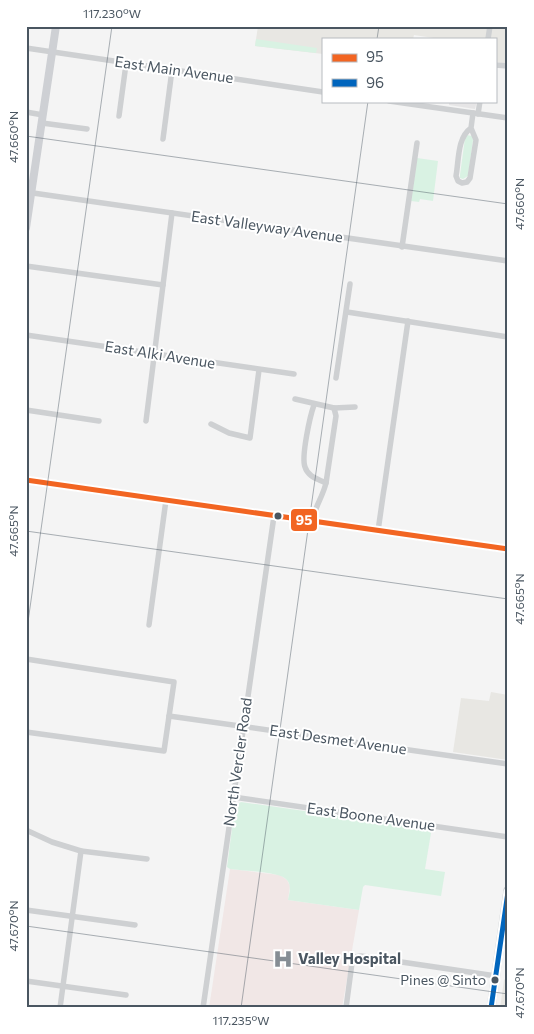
<svg xmlns="http://www.w3.org/2000/svg" width="534" height="1034" font-family="Commissioner,sans-serif">
<style>
.commercial{fill:#e8e7e3}
.education{fill:#e6e5e6}
.medical{fill:#f1e7e6}
.green{fill:#d9f2e3}
.lines{fill:none;stroke-linecap:round;stroke-linejoin:round}
.street{stroke:#ced0d2;stroke-width:5.5}
.secondary{stroke:#ced0d4;stroke-width:8}
.primary{stroke:#caced1;stroke-width:9}
.bus-1-casing{stroke:#fff;stroke-width:9}
.bus-2-casing{stroke:#fff;stroke-width:9}
.bus-1{stroke:#f26522;stroke-width:5}
.bus-2{stroke:#0065bd;stroke-width:5}
.ticks{fill:none;stroke:#4a5661;stroke-width:1;stroke-opacity:0.45}
.bus-dot{fill:#4a5661;stroke:#fff;stroke-width:2}
.labels{text-anchor:middle;stroke-width:4;stroke-linejoin:round;paint-order:stroke}
.bus-label{font-size:14px;fill:#4a5661;stroke:#fff;text-anchor:end}
.street-label{font-size:15px;fill:#4a5661;stroke:#fff}
.poi-label{font-size:15px;font-weight:bold;fill:#4a5661;stroke:#fff;text-anchor:start}
.line-badge{stroke:#fff;stroke-width:2}
.badge-label{font-size:14px;text-anchor:middle;font-weight:bold;fill:#fff}
.neatline{fill:none;stroke:#4a5661;stroke-width:2}
.ticks-label{font-size:12px;text-anchor:middle;fill:#4a5661}
</style>
<rect width="100%" height="100%" fill="#f4f4f4"/>
<g class="commercial">
<polygon points="258,26 488,26 486,39 440,39 414,35 413,39 323,39 323,54 255,46"/>
<polygon points="492,26 508,26 508,64 495,62 495,39 490,39"/>
<polygon points="491,692 508,695 508,760 453,752 461,698 489,701"/>
<polygon points="508,976 508,1008 500,1008 504,980"/>
</g>
<polygon class="education" points="449,101 477,101 475,109 449,105"/>
<polygon class="medical" points="230,869 280,875 287,880 290,886 288,900 359,910 342,1008 209,1008"/>
<g class="green">
<polygon points="256,39 317,48 316,53 255,46"/>
<polygon points="467,135 472,136 473,140 468,176 463,179 460,178 460,175 465,138"/>
<polygon points="417,158 438,161 433,201 420,199 419,202 411,201"/>
<path d="M241,802l188,27 2,4 -6,36 20,3 -4,24 -76,-11 -2,2 -4,23 -71,-10c1,-6 4,-14 -1,-20 -7,-9 -45,-9 -57,-11l-3,-2 8,-61z"/>
</g>
<g class="lines">
<g class="street">
<polyline points="488,39 490,26"/>
<polyline points="26,48 323,92"/>
<polyline points="495,65 508,66"/>
<polyline points="389,101 508,118"/>
<polyline points="26,112 43,115"/>
<polyline points="478,114 480,101"/>
<polyline points="119,116 126,64"/>
<polyline points="42,123 87,129"/>
<path d="M471,128c-14,10 -12,32 -15,48l2,5 4,2 5,-1 3,-4 6,-38 -5,-12 2,-15"/>
<polyline points="163,139 172,70"/>
<polyline points="26,192 508,261"/>
<polyline points="402,247 417,143"/>
<polyline points="26,266 163,285"/>
<polyline points="347,312 508,337"/>
<polyline points="26,335 294,374"/>
<polyline points="336,378 350,284"/>
<polyline points="295,399 334,408 355,407"/>
<path d="M314,405c-4,11 -13,52 -9,62 3,10 13,12 21,16"/>
<polyline points="26,410 99,421"/>
<polyline points="146,421 172,213"/>
<polyline points="211,424 229,433 250,438 259,370"/>
<path d="M312,521c3,-14 11,-25 14,-38l10,-67 -2,-8"/>
<polyline points="378,531 408,321"/>
<polyline points="149,625 166,500"/>
<polyline points="26,659 174,682 164,751 26,732"/>
<polyline points="169,716 508,764"/>
<polyline points="233,797 508,837"/>
<polyline points="26,830 52,842 81,851 147,859"/>
<polyline points="26,910 135,925"/>
<polyline points="26,981 126,995"/>
<polyline points="60,1008 81,851"/>
<polyline points="203,1008 274,516"/>
<polyline points="346,1008 352,963 355,957 361,956 496,976"/>
</g>
<g class="secondary">
<polyline points="26,228 56,26"/>
<polyline points="26,480 508,549"/>
</g>
<polyline class="primary" points="491,1008 508,890"/>
<defs>
<polyline id="bus-1" points="26,480 508,549"/>
<polyline id="bus-2" points="491,1008 508,892"/>
</defs>
<use href="#bus-1" class="bus-1-casing"/>
<use href="#bus-2" class="bus-2-casing"/>
<use href="#bus-1" class="bus-1"/>
<use href="#bus-2" class="bus-2"/>
</g>
<path class="ticks" d="M377,39l2,-13M26,136l482,68M26,531l482,68M26,636l86,-610M26,926l482,68M241,1008l127,-907M507,1008l1,-4"/>
<defs>
<symbol id="hospital-bare" viewBox="-9 -9 18 18"><path d="M-5-5h3v3.5h4V-5h3V5h-3V1.5h-4V5h-3Z" fill="#868d94" stroke="#fff" stroke-width="2.5" paint-order="stroke"/></symbol>
</defs>
<g fill-rule="evenodd">
<use href="#hospital-bare" x="269" y="945" width="28" height="28"/>
</g>
<g class="bus-dot">
<circle cx="278" cy="516" r="4.5"/>
<circle cx="495" cy="980" r="4.5"/>
</g>
<g class="labels">
<g class="bus-label">
<text x="486" y="985">Pines @ Sinto</text>
</g>
<g class="street-label">
<text transform="translate(174 70) rotate(8)" y="5">East Main Avenue</text>
<text transform="translate(267 227) rotate(8)" y="5">East Valleyway Avenue</text>
<text transform="translate(160 355) rotate(9)" y="5">East Alki Avenue</text>
<text transform="translate(338 740) rotate(8)" y="5">East Desmet Avenue</text>
<text transform="translate(238 762) rotate(-82)" y="5">North Vercler Road</text>
<text transform="translate(371 817) rotate(8)" y="5">East Boone Avenue</text>
</g>
<g class="poi-label">
<text x="298" y="964">Valley Hospital</text>
</g>
</g>
<rect class="line-badge" x="290" y="508" width="28" height="24" rx="5" fill="#f26522"/>
<g class="badge-label">
<text x="304" y="525">95</text>
</g>
<rect width="534" height="1034" fill="none" stroke="#ffffff" stroke-width="55"/>
<rect x="322" y="38" width="175" height="65" fill="#ffffff" stroke="#b7bbc0"/>
<rect x="332" y="54" width="25" height="8" fill="#f26522" stroke="#b7bbc0"/>
<text x="366" y="62" font-size="15" fill="#4a5661">95</text>
<rect x="332" y="79" width="25" height="8" fill="#0065bd" stroke="#b7bbc0"/>
<text x="366" y="88" font-size="15" fill="#4a5661">96</text>
<rect x="28" y="28" width="478" height="978" class="neatline"/>
<g class="ticks-label">
<text x="112" y="18">117.230°W</text>
<text transform="translate(14 137) rotate(-90)" y="4">47.660°N</text>
<text transform="translate(520 204) rotate(-90)" y="4">47.660°N</text>
<text transform="translate(14 531) rotate(-90)" y="4">47.665°N</text>
<text transform="translate(520 599) rotate(-90)" y="4">47.665°N</text>
<text transform="translate(14 926) rotate(-90)" y="4">47.670°N</text>
<text transform="translate(520 993) rotate(-90)" y="4">47.670°N</text>
<text x="241" y="1025">117.235°W</text>
</g>
</svg>
